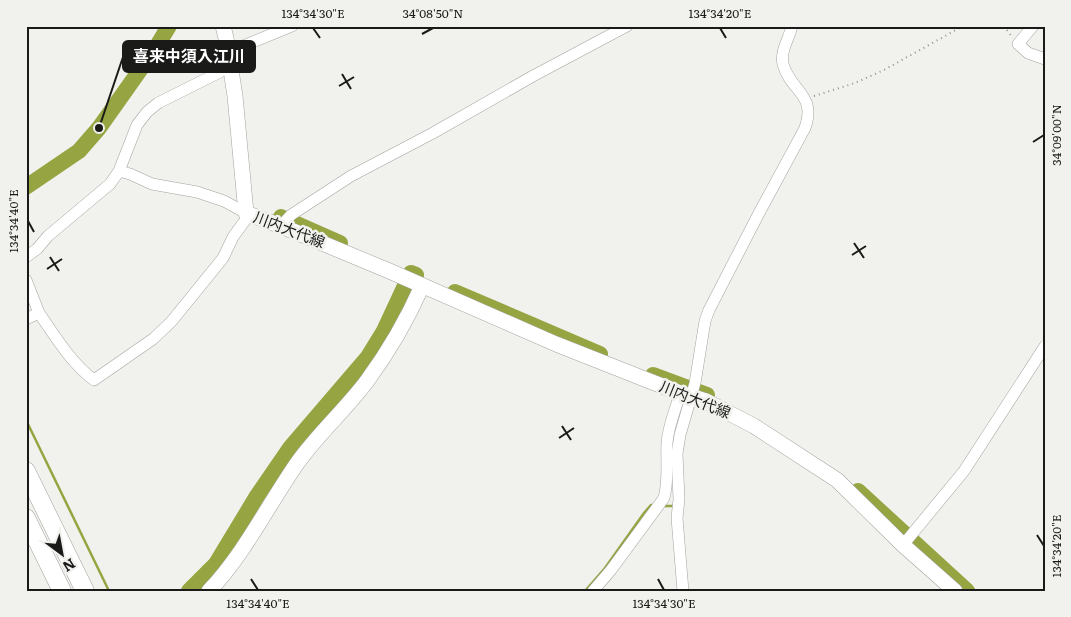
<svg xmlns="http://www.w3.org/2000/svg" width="1071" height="617" font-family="Literata,'Noto Sans JP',serif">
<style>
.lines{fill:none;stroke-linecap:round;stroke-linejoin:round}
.stream{stroke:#96a541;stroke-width:2.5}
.river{stroke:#96a541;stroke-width:16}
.minor-casing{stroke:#a2a39f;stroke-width:12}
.major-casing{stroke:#a2a39f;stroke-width:16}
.highway-casing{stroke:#a2a39f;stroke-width:19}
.path{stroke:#91928e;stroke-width:2;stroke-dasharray:1 4;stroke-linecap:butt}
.minor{stroke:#fff;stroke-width:11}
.major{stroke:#fff;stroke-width:15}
.highway{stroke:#fff;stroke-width:18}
.ticks{fill:none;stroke:#1a1a19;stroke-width:2}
.labels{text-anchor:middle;stroke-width:5;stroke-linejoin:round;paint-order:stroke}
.street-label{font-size:15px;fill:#1a1a19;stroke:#f1f2ed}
.leader{fill:none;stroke:#1a1a19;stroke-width:2}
.callout-dot{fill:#1a1a19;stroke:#f1f2ed;stroke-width:2}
.callout{fill:#1a1a19;stroke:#1a1a19;stroke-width:2}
.callout-label{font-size:16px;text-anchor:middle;font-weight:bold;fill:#fff}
.neatline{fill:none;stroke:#1a1a19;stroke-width:2}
.ticks-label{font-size:12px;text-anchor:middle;fill:#1a1a19}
</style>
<rect width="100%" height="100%" fill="#f1f2ed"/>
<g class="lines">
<g class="stream">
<polyline points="26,420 109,591"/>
<polyline points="662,506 673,506"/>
<polyline points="585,591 605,568 644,513 651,505 654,505"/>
</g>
<g class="river">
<polyline points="26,187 79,151 99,128 157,46 169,26"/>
<polyline points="281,217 340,243"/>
<polyline points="455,292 600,354"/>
<polyline points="653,375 707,395"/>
<polyline points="858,491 967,591"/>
<polyline points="189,591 216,564 257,496 290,448 368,357 384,331 411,273 416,275"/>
</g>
<defs>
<g id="minor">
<polyline points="1033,26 1018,44 1028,53 1045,59"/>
<polyline points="228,56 243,46 292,26"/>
<polyline points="119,171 130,174 152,184 197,192 224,201 246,213"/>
<polyline points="281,226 291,215 351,176 433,133 533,76 627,26"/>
<polyline points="26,257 37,249 48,236 110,184 119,171 137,125 147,112 158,103 220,72 229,60"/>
<polyline points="26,280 39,313 26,319"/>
<path d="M39,313c16,23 32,50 55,67l59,-41 18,-17 52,-64 10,-21 16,-22"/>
<polyline points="903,545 964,471 1045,346"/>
<path d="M593,591l18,-21 53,-72c5,-18 2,-37 3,-55 1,-17 9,-34 13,-50"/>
<path d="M683,591l-6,-73 2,-19 -2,-45 3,-19 15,-52 10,-62 4,-11 49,-95 47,-87c12,-34 -15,-37 -22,-64 -3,-13 6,-25 9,-38"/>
</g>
<g id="major">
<polyline points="223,26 226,38 235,96 246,213 281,226 387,270 556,344 680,393 706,401 754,426 837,480 903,545 955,591"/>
<path d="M209,591c36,-38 59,-86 89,-129 21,-29 48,-53 69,-81 22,-30 40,-61 55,-95"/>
</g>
<g id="highway">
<polyline points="26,471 85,591"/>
<polyline points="26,518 62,591"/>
</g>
</defs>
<use href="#minor" class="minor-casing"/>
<use href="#major" class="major-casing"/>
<use href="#highway" class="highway-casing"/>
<g class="path">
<polyline points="1004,26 1012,37"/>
<polyline points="814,96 855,83 884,70 963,26"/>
</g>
<use href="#minor" class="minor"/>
<use href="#major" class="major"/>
<use href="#highway" class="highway"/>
</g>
<path class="ticks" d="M313,28l7,10M720,28l6,10M422,34l11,-6M342,74l9,15M339,86l15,-9M1033,142l11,-7M28,221l6,11M854,243l10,15M852,255l14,-9M50,257l9,14M47,269l15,-10M562,426l9,14M559,438l15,-10M1037,535l7,11M251,579l7,11M658,579l6,11"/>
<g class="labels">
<g class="street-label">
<text transform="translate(289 230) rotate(21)" y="5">川内大代線</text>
<text transform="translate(695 400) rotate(22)" y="5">川内大代線</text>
</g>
</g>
<path class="leader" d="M99 128L123 57"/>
<circle class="callout-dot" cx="99" cy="128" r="5"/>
<rect class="callout" x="123" y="41" width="132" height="31" rx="5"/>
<g class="callout-label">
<text x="189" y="62">喜来中須入江川</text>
</g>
<rect width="1071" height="617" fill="none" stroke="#f1f2ed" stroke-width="55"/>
<g transform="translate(62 554) rotate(148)" stroke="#f1f2ed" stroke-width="4" paint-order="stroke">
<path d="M0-4L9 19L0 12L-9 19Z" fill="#1a1a19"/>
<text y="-8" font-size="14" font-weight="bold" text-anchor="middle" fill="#1a1a19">N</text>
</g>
<rect x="28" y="28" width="1016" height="562" class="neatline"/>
<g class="ticks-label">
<text x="313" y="18">134°34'30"E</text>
<text x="433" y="18">34°08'50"N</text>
<text x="720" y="18">134°34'20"E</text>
<text transform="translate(1057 135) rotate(-90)" y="4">34°09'00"N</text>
<text transform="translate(14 221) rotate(-90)" y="4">134°34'40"E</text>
<text transform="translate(1057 546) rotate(-90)" y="4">134°34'20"E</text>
<text x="258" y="608">134°34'40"E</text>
<text x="664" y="608">134°34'30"E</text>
</g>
</svg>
